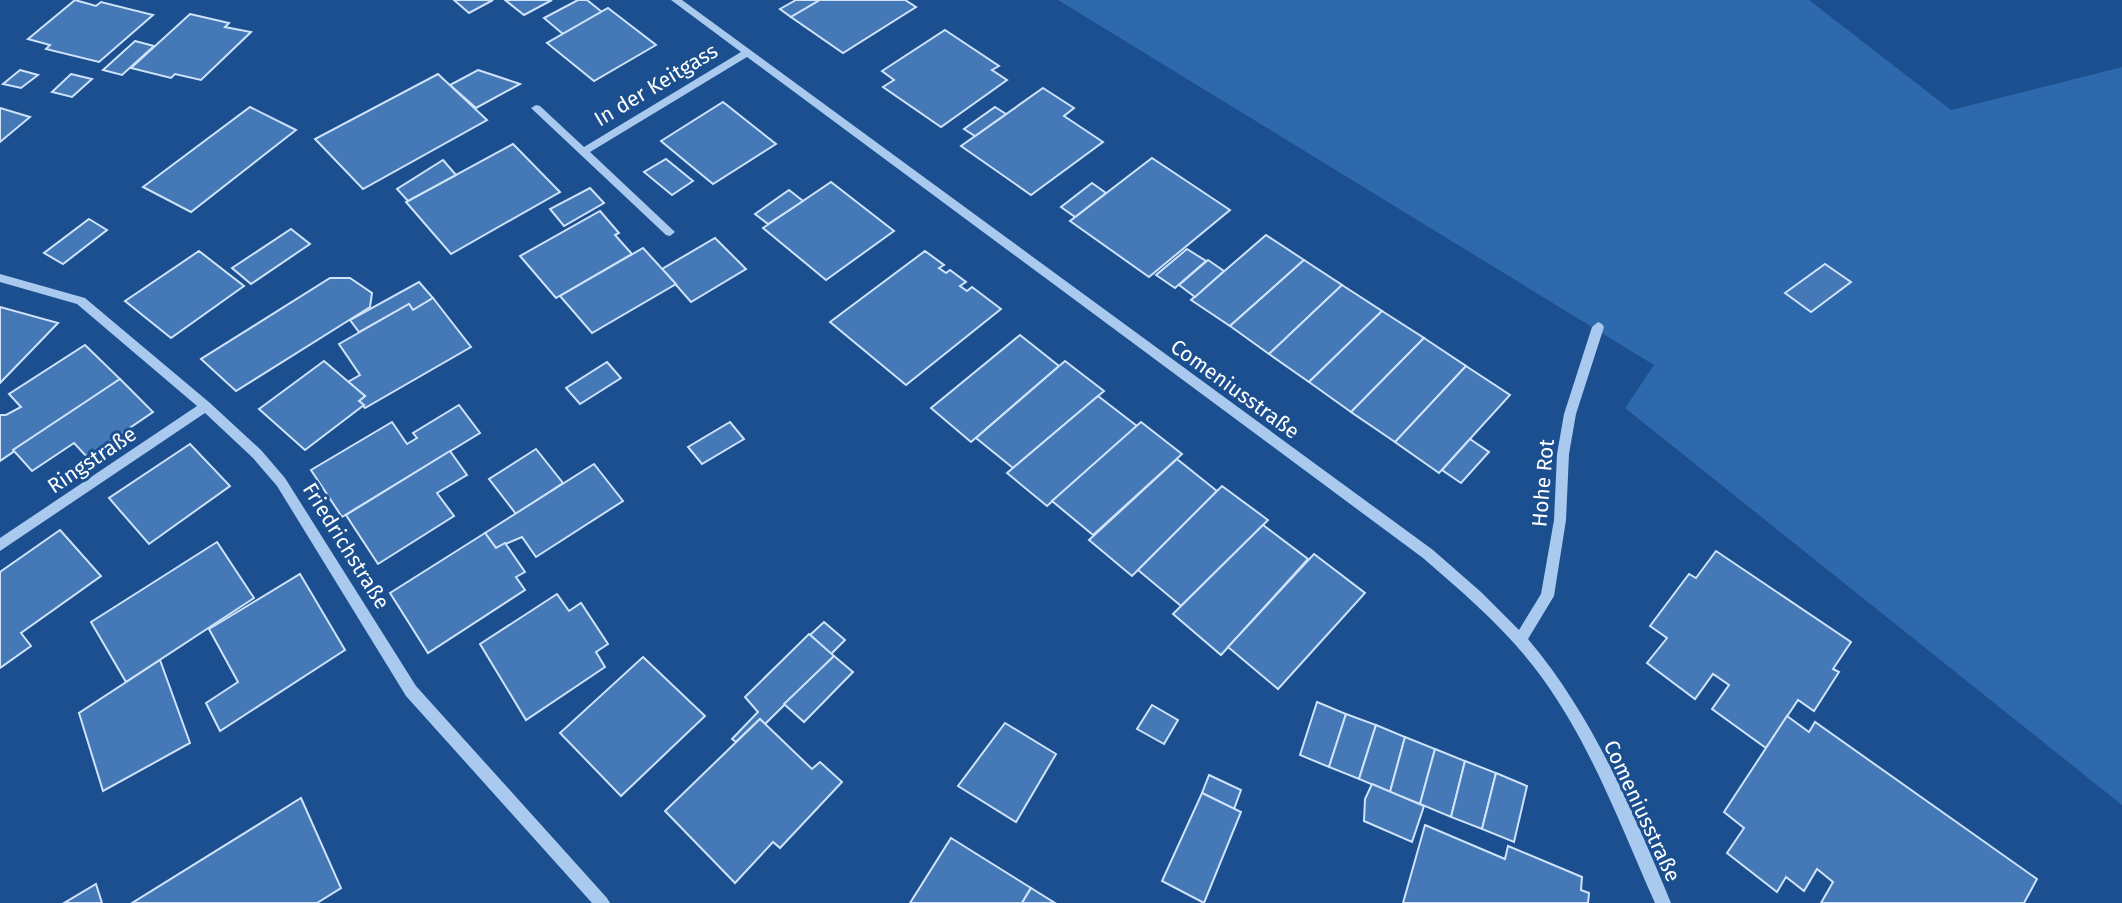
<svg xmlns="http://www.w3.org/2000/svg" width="2122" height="903" font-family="'Fira Sans',sans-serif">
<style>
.green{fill:#2e69ad}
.building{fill:#4478b7;stroke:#cfe3fa;stroke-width:2}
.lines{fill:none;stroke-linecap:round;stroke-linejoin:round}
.minor{fill:#a9c9ee;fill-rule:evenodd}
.labels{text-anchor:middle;stroke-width:6;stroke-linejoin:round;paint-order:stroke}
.street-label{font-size:21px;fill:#fff;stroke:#1b4f8f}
</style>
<rect width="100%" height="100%" fill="#1b4f8f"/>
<polygon class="green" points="1058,0 1809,0 1951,110 2122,67 2122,805 1625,408 1654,365"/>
<g class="building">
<polygon points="75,0 96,6 101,2 153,15 99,62 46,49 50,45 28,39"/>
<polygon points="454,0 493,0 469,13"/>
<polygon points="505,0 552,0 524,15"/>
<polygon points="578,0 587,0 602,12 563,34 544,18"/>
<polygon points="796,0 820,0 791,17 780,9"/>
<polygon points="820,0 905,0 916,7 843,53 791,17"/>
<polygon points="608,8 656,45 594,81 547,43"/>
<polygon points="190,14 229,23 225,27 251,32 201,80 175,74 171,78 131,68"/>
<polygon points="945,30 999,66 992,70 1007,80 941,127 883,87 894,80 882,71"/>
<polygon points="135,41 154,46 122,75 103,70"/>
<polygon points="20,70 38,75 21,88 3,84"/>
<polygon points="478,70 520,84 476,108 450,85"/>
<polygon points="71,74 92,79 72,97 52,92"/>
<polygon points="438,74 487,120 363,189 315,139"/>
<polygon points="1043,88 1074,108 1064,116 1103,142 1031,195 961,146"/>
<polygon points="723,102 776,144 713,184 661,141"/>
<polygon points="250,107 296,130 191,212 143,187"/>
<polygon points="995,107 1006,114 975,136 964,129"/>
<polygon points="0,108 30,117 0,142"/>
<polygon points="513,144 560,192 451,254 406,202"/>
<polygon points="1152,158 1230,210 1149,277 1070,221"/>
<polygon points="666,159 693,181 672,195 644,172"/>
<polygon points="443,160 456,175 408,201 397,189"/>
<polygon points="831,182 894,231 826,280 763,228"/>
<polygon points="1092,183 1106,193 1075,217 1061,207"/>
<polygon points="590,188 604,203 564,226 550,209"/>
<polygon points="789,190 803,201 768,224 755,214"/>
<polygon points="600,211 619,233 615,235 632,254 556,298 520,256"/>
<polygon points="89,219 107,230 63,264 44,253"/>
<polygon points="291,229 310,244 251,284 232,268"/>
<polygon points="1266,235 1304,260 1230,326 1191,300"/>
<polygon points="715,238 746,269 691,302 662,269"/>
<polygon points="643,248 676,284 592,333 560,296"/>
<polygon points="1187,249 1206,261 1175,288 1156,275"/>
<polygon points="199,251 244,286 171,338 125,301"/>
<polygon points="925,251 944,265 939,268 946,273 950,270 966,282 960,286 967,291 972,287 1001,309 906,385 830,322"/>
<polygon points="1208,260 1224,271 1195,297 1179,285"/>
<polygon points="1304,260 1342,285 1269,354 1230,326"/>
<polygon points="1825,264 1851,282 1811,312 1785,293"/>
<polygon points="330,278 350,278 372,293 370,307 236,391 201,359"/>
<polygon points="419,282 433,298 413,310 409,304 359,332 350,320"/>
<polygon points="1342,285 1382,311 1309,382 1269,354"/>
<polygon points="433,298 471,347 365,408 359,401 365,396 348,382 360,375 339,344 409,304 413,310"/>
<polygon points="0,307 58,323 0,383"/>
<polygon points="1382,311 1424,338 1351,412 1309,382"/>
<polygon points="1020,335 1059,366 971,442 931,408"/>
<polygon points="1424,338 1466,366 1395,442 1351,412"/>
<polygon points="85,345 120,379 0,461 0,415 6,415 21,407 9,394"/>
<polygon points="324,361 365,396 359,401 364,405 305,450 259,409"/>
<polygon points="1065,361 1104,391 1013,468 976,438"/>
<polygon points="607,362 621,378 580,404 566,388"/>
<polygon points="1466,366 1510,395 1439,473 1395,442"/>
<polygon points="120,379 153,412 87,457 74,443 32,471 13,450"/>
<polygon points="1098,396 1137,426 1047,506 1007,473"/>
<polygon points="459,405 480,433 342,517 311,470 392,422 407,444 417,438 413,433"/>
<polygon points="730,422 744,439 702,464 688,447"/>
<polygon points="1141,422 1182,454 1093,535 1052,501"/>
<polygon points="1470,439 1489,452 1461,483 1442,470"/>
<polygon points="190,444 230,486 149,544 109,498"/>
<polygon points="536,449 563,483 516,514 489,479"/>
<polygon points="450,451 467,475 437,493 454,516 378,564 346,515"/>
<polygon points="1177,459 1217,491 1132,576 1089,540"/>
<polygon points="594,464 623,501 536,557 522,537 496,548 485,533"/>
<polygon points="1222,486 1268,520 1181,606 1138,570"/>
<polygon points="1263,525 1308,559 1221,655 1173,614"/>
<polygon points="60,530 101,576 21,633 31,646 0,668 0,572"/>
<polygon points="485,533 496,548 505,543 525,572 516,577 525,590 428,653 390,593"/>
<polygon points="217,542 254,598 126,682 91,622"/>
<polygon points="1716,551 1851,642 1833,669 1839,672 1814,711 1798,700 1766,748 1712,709 1729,685 1713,674 1695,699 1647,663 1667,638 1650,626 1689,574 1696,578"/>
<polygon points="1314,554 1365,593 1278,689 1228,647"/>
<polygon points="300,574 345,650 220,731 206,703 238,682 209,629"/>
<polygon points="557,594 569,611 581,603 608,644 596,652 605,667 526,720 480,644"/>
<polygon points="824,622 845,640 831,654 810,635"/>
<polygon points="809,634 834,656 765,724 760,719 736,742 732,739 758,712 745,697"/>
<polygon points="834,656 853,672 804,722 784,704"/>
<polygon points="643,657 705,716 621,796 560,733"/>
<polygon points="160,660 190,743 103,791 79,713"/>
<polygon points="1317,702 1346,714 1329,767 1300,755"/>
<polygon points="1152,705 1178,720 1164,744 1137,729"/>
<polygon points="1346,714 1376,725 1359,779 1329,767"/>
<polygon points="1787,716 1809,732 1815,722 2037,879 2024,903 1821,903 1833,882 1817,869 1804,891 1786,877 1777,892 1727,853 1744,828 1724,812"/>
<polygon points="760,719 812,769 820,762 842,782 780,848 773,842 735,883 665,811"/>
<polygon points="1005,723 1056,754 1016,822 958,786"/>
<polygon points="1376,725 1405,737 1390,792 1359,779"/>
<polygon points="1405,737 1435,749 1420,804 1390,792"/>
<polygon points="1435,749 1465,761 1451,817 1420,804"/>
<polygon points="1465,761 1496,773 1482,829 1451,817"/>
<polygon points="1496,773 1527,786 1514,842 1482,829"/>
<polygon points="1209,775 1241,790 1234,809 1202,793"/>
<polygon points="1372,784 1424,806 1412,842 1364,821 1365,799"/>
<polygon points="1202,793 1241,812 1204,903 1162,881"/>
<polygon points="301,798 341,888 317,903 132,903"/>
<polygon points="1425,825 1505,859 1508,846 1582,877 1581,890 1589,893 1588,903 1403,903"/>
<polygon points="951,838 1031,888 1022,903 910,903"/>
<polygon points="96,884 102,903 64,903"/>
<polygon points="1031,888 1055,903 1022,903"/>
</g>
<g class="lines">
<g class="minor">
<path d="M671,0h11l751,550 48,42 38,38 22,-36 13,-74 3,-66 7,-40 28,-87 6,-5 4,2 2,3 -28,87 -7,40 -3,66 -12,76 -26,43c65,77 105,172 143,264h-16c-34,-76 -63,-156 -112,-224 -33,-46 -77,-84 -120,-121l-676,-501 -157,95 85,80 -5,4 -4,-1 -135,-127 5,-3 4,1 44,41 157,-95z"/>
<polygon points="0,274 85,298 210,403 261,450 285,478 416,686 607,898 610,903 592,903 406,696 277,486 253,458 205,413 0,551 0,538 197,406 77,304 0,282"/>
</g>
</g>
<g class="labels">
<g class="street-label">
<text transform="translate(656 85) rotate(-31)" y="7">In der Keitgass</text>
<text transform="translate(1235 389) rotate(36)" y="7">Comeniusstraße</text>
<text transform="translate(92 460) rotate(-34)" y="7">Ringstraße</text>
<text transform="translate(1543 483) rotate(-85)" y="7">Hohe Rot</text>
<text transform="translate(346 546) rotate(58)" y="7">Friedrichstraße</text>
<text transform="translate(1642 811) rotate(65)" y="7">Comeniusstraße</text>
</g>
</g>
</svg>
